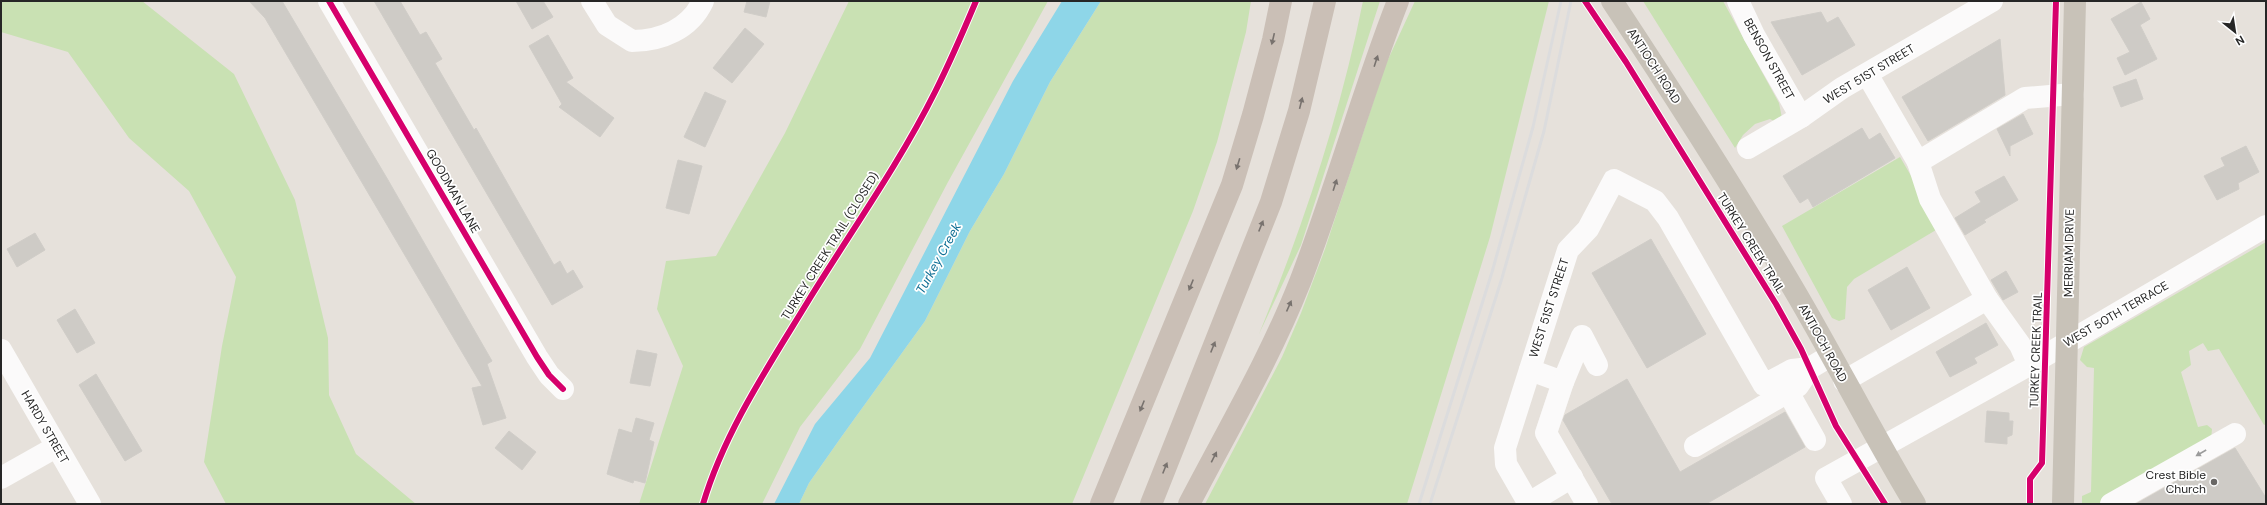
<svg xmlns="http://www.w3.org/2000/svg" width="2267" height="505" font-family="'DM Sans',sans-serif">
<style>
.green{fill:#c9e1b3}
.water{fill:#8ed6e8}
.building{fill:#cecbc6;stroke:#d0cdc8}
.lines{fill:none;stroke-linecap:round;stroke-linejoin:round}
.minor{stroke:#fbfafa;stroke-width:22}
.major{stroke:#c8c2b8;stroke-width:22}
.highway{stroke:#cabfb6;stroke-width:22}
.rail{stroke:#dcdcdd;stroke-width:3}
.cycleway-casing{stroke:#fff;stroke-width:8}
.cycleway{stroke:#d6006c;stroke-width:6}
.oneway{fill:#78726e}
.oneway2{fill:#9b9b9b}
.poi-dot{fill:#696765;stroke:#fff;stroke-width:1.5}
.labels{text-anchor:middle;stroke-width:3.5;stroke-linejoin:round;paint-order:stroke}
.street-label{font-size:12px;fill:#262626;stroke:#fff}
.poi-label{font-size:12px;fill:#262626;stroke:#fff;text-anchor:end}
.water-label{font-size:13px;font-style:italic;fill:#0d6d93;stroke:#fff}
</style>
<rect width="100%" height="100%" fill="#e6e1db"/>
<g class="green">
<polygon points="1,1 142,1 234,74 295,200 328,338 329,395 356,454 416,504 226,504 204,462 222,346 236,277 189,191 129,138 68,52 1,32"/>
<polygon points="849,1 1048,1 948,182 860,349 800,427 762,504 639,504 683,366 657,309 666,261 716,256 785,133"/>
<polygon points="1101,1 1251,1 1246,32 1217,142 1193,211 1072,504 799,504 809,483 842,436 925,321 970,231 1004,174 1050,82"/>
<path d="M1363,1h17l-79,244 -42,89c44,-108 81,-218 104,-333z"/>
<polygon points="1415,1 1549,1 1490,237 1407,504 1205,504 1282,357 1301,313 1325,249 1385,66"/>
<polygon points="1643,1 1723,1 1779,103 1783,123 1778,123 1770,119 1755,124 1743,135 1735,148"/>
<polygon points="1900,157 1941,227 1854,279 1847,287 1845,319 1839,321 1832,318 1782,226"/>
<polygon points="2266,242 2266,424 2264,425 2219,349 2208,351 2203,343 2189,351 2191,365 2181,372 2198,427 2207,425 2212,429 2211,440 2101,503 2082,503 2082,496 2091,492 2094,368 2087,367 2080,360 2084,347"/>
</g>
<polygon class="water" points="1062,1 1101,1 1050,82 1004,174 970,231 925,321 842,436 809,483 799,504 774,504 815,424 870,358 1013,81"/>
<g class="building">
<polygon points="249,1 282,1 388,180 492,361 487,364 506,418 483,425 472,388 482,386 265,18"/>
<polygon points="374,1 400,1 420,35 426,32 442,59 435,63 474,130 476,128 554,265 560,261 567,274 573,270 583,287 552,305"/>
<polygon points="516,1 543,1 553,17 532,29"/>
<polygon points="747,1 770,1 766,17 744,12"/>
<polygon points="2141,2 2150,19 2140,25 2157,59 2125,75 2117,58 2130,52 2111,19"/>
<polygon points="1821,12 1827,23 1838,17 1855,45 1802,75 1771,22"/>
<polygon points="745,28 764,44 732,83 713,68"/>
<polygon points="548,35 573,78 566,82 614,118 600,137 559,107 562,104 529,46"/>
<polygon points="2000,39 2005,95 1928,141 1902,97"/>
<polygon points="2136,79 2143,99 2121,107 2113,87"/>
<polygon points="705,92 726,101 705,147 684,137"/>
<polygon points="2023,114 2033,134 2010,146 2010,156 1997,129"/>
<polygon points="1862,128 1869,140 1880,133 1895,158 1813,207 1808,198 1800,203 1783,176"/>
<polygon points="2246,146 2259,172 2238,183 2239,189 2217,200 2204,176 2225,166 2221,158"/>
<polygon points="678,160 702,166 689,214 666,208"/>
<polygon points="2004,176 2018,200 1984,220 1986,222 1965,235 1955,218 1981,202 1975,192"/>
<polygon points="35,233 45,250 17,267 7,249"/>
<polygon points="1651,239 1706,334 1647,368 1592,273"/>
<polygon points="1907,267 1930,308 1891,330 1868,290"/>
<polygon points="2006,271 2018,292 2003,300 1991,280"/>
<polygon points="75,309 95,343 77,353 57,320"/>
<polygon points="1986,323 1998,345 1974,358 1977,363 1950,377 1936,352"/>
<polygon points="637,350 657,354 650,386 630,383"/>
<polygon points="96,374 142,451 125,461 79,385"/>
<polygon points="1627,379 1680,472 1785,412 1805,447 1706,504 1612,504 1563,420 1565,415"/>
<polygon points="1987,411 2009,413 2009,421 2013,421 2012,435 2007,437 2007,444 1985,442"/>
<polygon points="636,418 654,423 649,440 654,442 645,483 634,480 633,483 607,474 619,429 632,433"/>
<polygon points="509,431 536,452 522,470 495,448"/>
<polygon points="2235,448 2266,498 2266,504 2136,504"/>
</g>
<g class="lines">
<g class="minor">
<polyline points="329,1 537,357 549,375 563,389"/>
<path d="M592,1l15,24 25,16c29,0 58,-12 71,-40"/>
<polyline points="1738,1 1754,35 1801,117"/>
<polyline points="1867,74 1918,162 2025,98 2073,94"/>
<polyline points="1748,148 1801,117 1842,88 1992,1"/>
<polyline points="1918,162 1930,199 1987,299 2020,345 2029,365"/>
<polyline points="1,350 90,504"/>
<polyline points="1530,370 1563,382 1582,336 1597,365"/>
<polyline points="1844,381 1987,299"/>
<polyline points="1563,382 1546,433 1587,504"/>
<polyline points="1788,392 1815,440"/>
<polyline points="1695,446 1798,386 1810,368"/>
<polyline points="1,478 56,447"/>
<polyline points="1529,503 1572,477"/>
<polyline points="1529,504 1506,464 1505,448 1568,250 1588,229 1614,180 1655,201 1668,218 1764,385 1792,370 1810,368 1830,356"/>
<polyline points="1841,504 1826,478 2029,365 2266,226"/>
<polyline points="2111,504 2235,434"/>
</g>
<g class="major">
<path d="M1612,1c62,94 123,189 181,287 42,71 79,145 122,216"/>
<polyline points="2063,504 2075,1"/>
</g>
<g class="highway">
<polyline points="1101,504 1232,185 1253,115 1273,40 1281,1"/>
<polyline points="1151,504 1271,202 1299,111 1325,1"/>
<path d="M1189,504c38,-73 81,-146 111,-222 36,-93 62,-189 98,-281"/>
</g>
<g class="rail">
<polyline points="1419,504 1492,272 1533,127 1561,1"/>
<polyline points="1430,504 1502,278 1544,131 1571,1"/>
</g>
<defs>
<g id="cycleway">
<polyline points="329,1 537,357 549,375 563,389"/>
<polyline points="1585,1 1626,62 1776,304 1801,349 1836,426 1885,504"/>
<path d="M703,504c22,-74 67,-140 107,-206 42,-68 89,-134 125,-206 15,-30 28,-60 41,-91"/>
<polyline points="2030,504 2030,479 2042,463 2056,1"/>
</g>
</defs>
<use href="#cycleway" class="cycleway-casing"/>
<use href="#cycleway" class="cycleway"/>
</g>
<defs><path id="oneway-solid" d="M-6-.8H1V-3.2L6.5 0L1 3.2V.8H-6Z"/></defs>
<g class="oneway">
<use href="#oneway-solid" transform="translate(1273 39) rotate(103)"/>
<use href="#oneway-solid" transform="translate(1376 61) rotate(-72)"/>
<use href="#oneway-solid" transform="translate(1301 103) rotate(-76)"/>
<use href="#oneway-solid" transform="translate(1238 164) rotate(107)"/>
<use href="#oneway-solid" transform="translate(1335 185) rotate(-72)"/>
<use href="#oneway-solid" transform="translate(1261 226) rotate(-68)"/>
<use href="#oneway-solid" transform="translate(1191 285) rotate(112)"/>
<use href="#oneway-solid" transform="translate(1289 306) rotate(-66)"/>
<use href="#oneway-solid" transform="translate(1213 347) rotate(-68)"/>
<use href="#oneway-solid" transform="translate(1142 406) rotate(112)"/>
<use href="#oneway-solid" transform="translate(1214 457) rotate(-63)"/>
<use href="#oneway-solid" transform="translate(1165 468) rotate(-68)"/>
</g>
<use class="oneway2" href="#oneway-solid" transform="translate(2201 453) rotate(150)"/>
<circle class="poi-dot" cx="2214" cy="482" r="4"/>
<g class="labels">
<g class="street-label">
<text transform="translate(1769 59) rotate(61)" y="4">BENSON STREET</text>
<text transform="translate(1654 66) rotate(57)" y="4">ANTIOCH ROAD</text>
<text transform="translate(1869 74) rotate(-31)" y="4">WEST 51ST STREET</text>
<text transform="translate(453 191) rotate(60)" y="4">GOODMAN LANE</text>
<text transform="translate(1751 243) rotate(58)" y="4">TURKEY CREEK TRAIL</text>
<text transform="translate(830 246) rotate(-58)" y="4">TURKEY CREEK TRAIL (CLOSED)</text>
<text transform="translate(2069 253) rotate(-89)" y="4">MERRIAM DRIVE</text>
<text transform="translate(1549 308) rotate(-72)" y="4">WEST 51ST STREET</text>
<text transform="translate(2116 314) rotate(-30)" y="4">WEST 50TH TERRACE</text>
<text transform="translate(1823 343) rotate(61)" y="4">ANTIOCH ROAD</text>
<text transform="translate(2036 350) rotate(-88)" y="4">TURKEY CREEK TRAIL</text>
<text transform="translate(45 427) rotate(60)" y="4">HARDY STREET</text>
</g>
<g class="poi-label">
<text x="2206" y="479">Crest Bible<tspan x="2206" dy="14">Church</tspan></text>
</g>
<g class="water-label">
<text transform="translate(938 258) rotate(-61)" y="5">Turkey Creek</text>
</g>
</g>
<rect width="2267" height="505" fill="none" stroke="#262626" stroke-width="4"/>
<g transform="translate(2235 32) rotate(150)" stroke="#ffffff" stroke-width="3" paint-order="stroke">
<path d="M0-3L7 15L0 10L-7 15Z" fill="#262626"/>
<text y="-6" font-size="11" font-weight="bold" text-anchor="middle" fill="#262626">N</text>
</g>
</svg>
